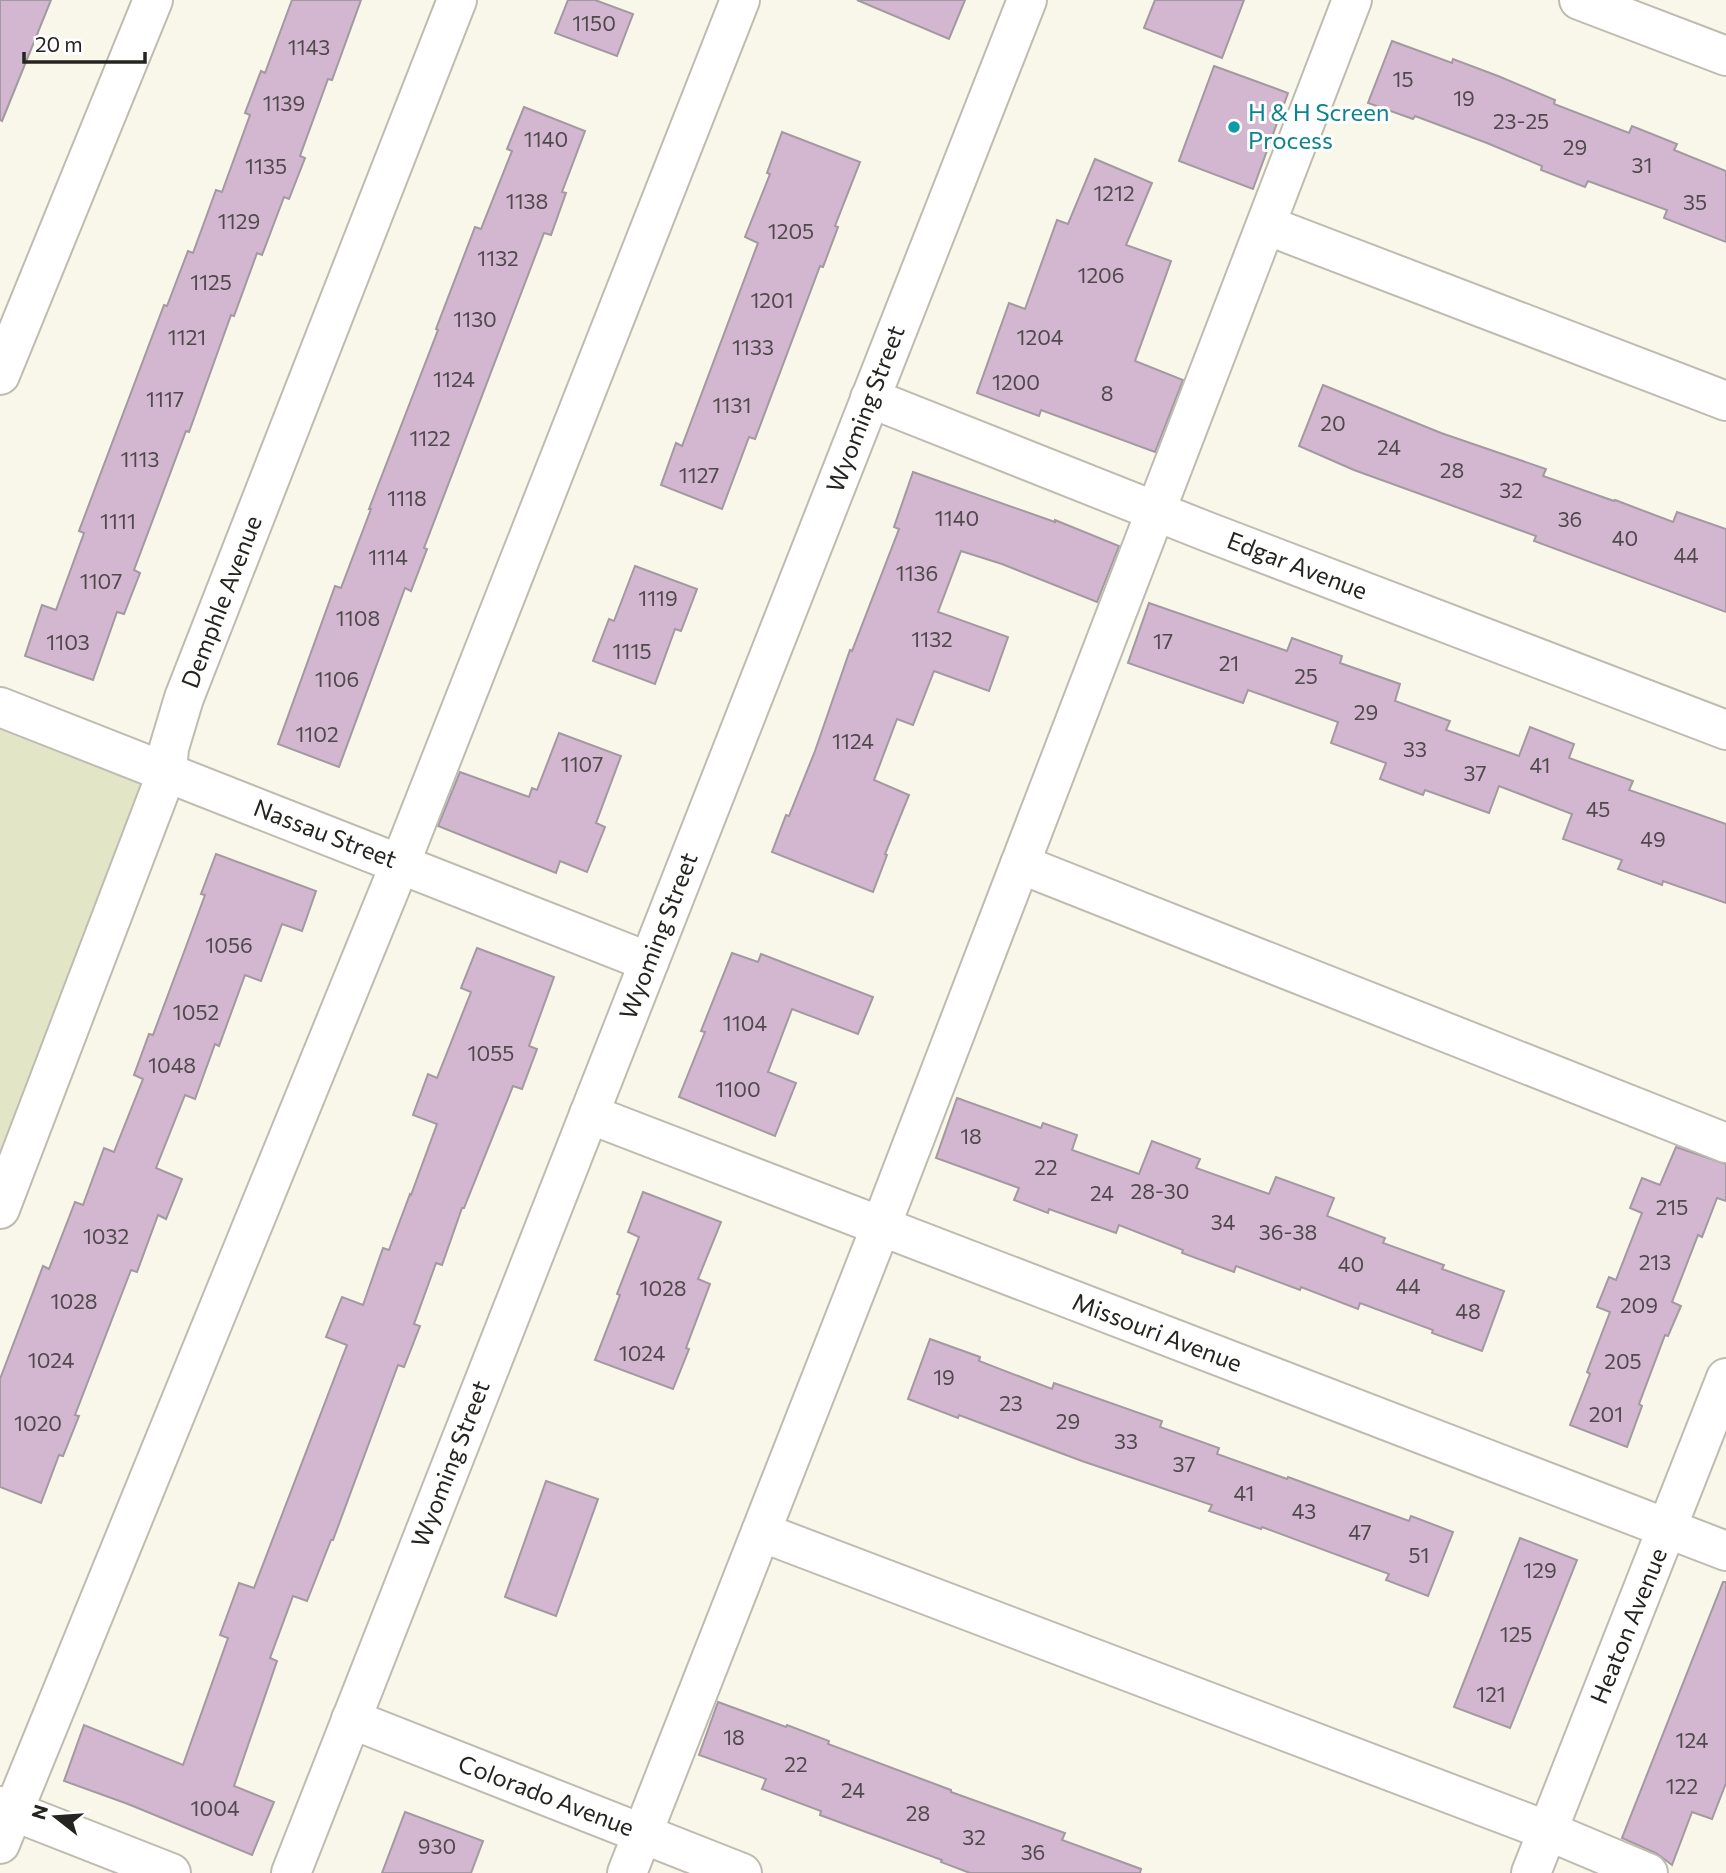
<svg xmlns="http://www.w3.org/2000/svg" width="1726" height="1873" font-family="Commissioner,sans-serif">
<style>
.green{fill:#e2e5c6}
.building{fill:#d3b7d0;stroke:#a299a1;stroke-width:2}
.lines{fill:none;stroke-linecap:round;stroke-linejoin:round}
.minor-casing{stroke:#bebcb1;stroke-width:42}
.minor{stroke:#fff;stroke-width:38}
.culture-dot{fill:#0f9aa8;stroke:#fff;stroke-width:2.5}
.labels{text-anchor:middle;stroke-width:6;stroke-linejoin:round;paint-order:stroke}
.number-label{font-size:21px;fill:#50494c}
.culture-label{font-size:24px;fill:#0d838f;stroke:#fff;text-anchor:start}
.street-label{font-size:24px;fill:#252420;stroke:#fff}
</style>
<rect width="100%" height="100%" fill="#f9f6ea"/>
<polygon class="green" points="0,707 167,772 0,1209"/>
<g class="building">
<polygon points="0,0 51,0 2,121 0,120"/>
<polygon points="292,0 361,0 332,80 328,79 300,156 305,158 289,199 284,197 262,255 257,253 234,316 231,315 189,432 186,431 134,570 140,573 124,614 117,612 93,680 25,656 42,605 56,610 84,533 79,531 164,305 167,306 188,251 193,253 216,190 222,192 250,115 245,113 261,71 265,73"/>
<polygon points="568,0 595,0 633,14 617,56 555,33"/>
<polygon points="857,0 965,0 949,39"/>
<polygon points="1155,0 1244,0 1222,58 1144,28"/>
<polygon points="1392,41 1452,63 1453,59 1498,76 1555,100 1554,104 1629,133 1632,126 1677,144 1674,150 1726,171 1726,242 1664,218 1667,210 1588,181 1585,187 1541,170 1542,166 1487,143 1415,116 1413,119 1368,103"/>
<polygon points="1214,66 1288,93 1253,189 1179,161"/>
<polygon points="524,107 585,131 562,192 566,193 551,235 544,233 424,548 427,549 411,591 405,588 339,767 278,744 335,586 341,588 371,509 369,509 438,330 436,329 475,227 481,229 512,151 507,149"/>
<polygon points="782,132 860,162 835,226 838,227 823,267 820,266 755,439 749,437 722,509 661,485 676,443 682,446 758,243 745,237 770,174 767,173"/>
<polygon points="1095,159 1152,183 1126,245 1171,261 1135,361 1183,380 1155,452 1041,410 1039,416 977,393 1009,303 1025,309 1057,220 1068,224"/>
<polygon points="1323,385 1441,433 1546,469 1543,476 1614,501 1615,500 1673,522 1677,512 1726,529 1726,612 1534,541 1536,536 1354,470 1299,446"/>
<polygon points="913,472 1055,522 1055,520 1119,546 1097,602 1002,564 961,551 938,612 1008,637 989,691 934,671 913,725 897,719 874,780 909,795 885,854 887,855 873,892 772,852 786,815 789,816 815,751 850,650 852,651 899,529 894,527"/>
<polygon points="635,566 697,589 681,631 675,629 655,684 593,661 609,619 614,621"/>
<polygon points="1149,603 1287,651 1292,638 1342,656 1340,663 1400,684 1395,701 1450,721 1446,730 1519,756 1530,727 1574,744 1569,758 1633,781 1629,790 1726,824 1726,903 1663,881 1662,885 1618,869 1622,860 1563,839 1572,814 1499,786 1489,813 1425,790 1423,795 1380,779 1386,763 1331,743 1338,722 1248,690 1243,703 1128,663"/>
<polygon points="559,733 621,756 596,823 605,827 587,872 560,861 556,873 438,826 460,772 529,797 532,788 537,790"/>
<polygon points="216,854 316,891 302,931 282,924 261,981 245,975 219,1046 215,1044 195,1099 185,1095 156,1168 182,1179 166,1219 158,1215 137,1272 131,1270 75,1415 79,1416 63,1456 59,1455 41,1503 0,1487 0,1379 43,1266 49,1269 75,1202 83,1205 104,1148 114,1152 143,1079 134,1075 149,1034 153,1035 184,952 205,895 201,894"/>
<polygon points="477,948 554,977 529,1046 537,1049 522,1089 513,1086 464,1208 462,1208 442,1265 436,1263 414,1324 420,1326 404,1367 398,1365 333,1540 331,1540 307,1601 293,1596 270,1658 277,1661 234,1786 274,1802 252,1855 128,1804 64,1781 84,1725 183,1765 228,1638 220,1635 239,1583 254,1588 347,1345 326,1337 342,1297 363,1305 383,1248 389,1250 410,1194 411,1195 437,1124 413,1115 428,1074 437,1078 471,992 461,988"/>
<polygon points="732,953 758,962 761,954 873,997 858,1034 792,1009 768,1072 796,1083 775,1136 679,1097 705,1032 701,1031"/>
<polygon points="957,1098 1041,1128 1043,1123 1077,1135 1072,1150 1139,1174 1152,1141 1200,1159 1196,1168 1269,1194 1276,1177 1334,1198 1327,1216 1385,1238 1383,1243 1444,1265 1442,1269 1504,1291 1482,1351 1432,1333 1433,1330 1360,1303 1358,1309 1301,1287 1300,1290 1236,1266 1234,1272 1182,1253 1183,1250 1119,1225 1116,1233 1049,1209 1048,1213 1014,1200 1019,1188 936,1158"/>
<polygon points="1676,1147 1726,1164 1726,1201 1717,1198 1702,1237 1698,1235 1672,1302 1681,1306 1668,1336 1665,1335 1639,1404 1642,1406 1627,1447 1570,1425 1590,1374 1587,1372 1610,1312 1597,1307 1609,1277 1616,1280 1642,1213 1630,1208 1642,1178 1660,1185"/>
<polygon points="643,1192 721,1222 698,1279 710,1284 686,1348 689,1349 673,1389 595,1360 620,1295 617,1294 639,1237 628,1232"/>
<polygon points="930,1339 980,1357 979,1361 1052,1389 1054,1383 1162,1421 1160,1427 1219,1448 1217,1454 1287,1479 1288,1477 1409,1521 1411,1516 1453,1532 1428,1596 1386,1580 1389,1574 1262,1527 1261,1529 1209,1511 1212,1505 1082,1461 959,1415 958,1418 908,1399"/>
<polygon points="546,1481 598,1499 556,1616 505,1597"/>
<polygon points="1520,1538 1577,1560 1510,1728 1454,1707"/>
<polygon points="1723,1582 1726,1582 1726,1783 1712,1819 1692,1812 1672,1865 1656,1853 1622,1838"/>
<polygon points="718,1702 786,1727 787,1725 829,1741 828,1744 951,1790 951,1792 1065,1833 1062,1840 1141,1869 1140,1873 970,1873 941,1862 942,1860 820,1815 821,1811 762,1789 766,1779 699,1755"/>
<polygon points="405,1812 483,1841 471,1873 382,1873"/>
</g>
<g class="lines">
<defs>
<g id="minor">
<polyline points="1579,0 1726,56"/>
<polyline points="1266,225 1726,401"/>
<polyline points="0,375 153,0"/>
<polyline points="870,398 1208,532 1726,730"/>
<polyline points="0,707 649,962"/>
<polyline points="1020,864 1726,1143"/>
<polyline points="589,1114 1726,1551"/>
<polyline points="0,1209 167,772 169,748 184,698 457,0"/>
<polyline points="761,1532 1548,1831 1648,1873"/>
<polyline points="351,1719 742,1873"/>
<polyline points="0,1806 171,1873"/>
<polyline points="0,1844 400,864 740,0"/>
<polyline points="291,1873 1027,0"/>
<polyline points="627,1873 881,1226 1352,0"/>
<polyline points="1531,1873 1726,1378"/>
</g>
</defs>
<use href="#minor" class="minor-casing"/>
<use href="#minor" class="minor"/>
</g>
<circle class="culture-dot" cx="1234" cy="127" r="7"/>
<g class="labels">
<g class="number-label">
<text x="594" y="31">1150</text>
<text x="309" y="55">1143</text>
<text x="1403" y="87">15</text>
<text x="1464" y="106">19</text>
<text x="284" y="111">1139</text>
<text x="1521" y="129">23-25</text>
<text x="546" y="147">1140</text>
<text x="1575" y="155">29</text>
<text x="1642" y="173">31</text>
<text x="266" y="174">1135</text>
<text x="1114" y="201">1212</text>
<text x="527" y="209">1138</text>
<text x="1695" y="210">35</text>
<text x="239" y="229">1129</text>
<text x="791" y="239">1205</text>
<text x="498" y="266">1132</text>
<text x="1101" y="283">1206</text>
<text x="211" y="290">1125</text>
<text x="772" y="308">1201</text>
<text x="475" y="327">1130</text>
<text x="187" y="345">1121</text>
<text x="1040" y="345">1204</text>
<text x="753" y="355">1133</text>
<text x="454" y="387">1124</text>
<text x="1016" y="390">1200</text>
<text x="1107" y="401">8</text>
<text x="165" y="407">1117</text>
<text x="732" y="413">1131</text>
<text x="1333" y="431">20</text>
<text x="430" y="446">1122</text>
<text x="1389" y="455">24</text>
<text x="140" y="467">1113</text>
<text x="1452" y="478">28</text>
<text x="699" y="483">1127</text>
<text x="1511" y="498">32</text>
<text x="407" y="506">1118</text>
<text x="957" y="526">1140</text>
<text x="1570" y="527">36</text>
<text x="118" y="529">1111</text>
<text x="1625" y="546">40</text>
<text x="1686" y="563">44</text>
<text x="388" y="565">1114</text>
<text x="917" y="581">1136</text>
<text x="101" y="589">1107</text>
<text x="658" y="606">1119</text>
<text x="358" y="626">1108</text>
<text x="932" y="647">1132</text>
<text x="1163" y="649">17</text>
<text x="68" y="650">1103</text>
<text x="632" y="659">1115</text>
<text x="1229" y="671">21</text>
<text x="1306" y="684">25</text>
<text x="337" y="687">1106</text>
<text x="1366" y="720">29</text>
<text x="317" y="742">1102</text>
<text x="853" y="749">1124</text>
<text x="1415" y="757">33</text>
<text x="582" y="772">1107</text>
<text x="1540" y="773">41</text>
<text x="1475" y="781">37</text>
<text x="1598" y="817">45</text>
<text x="1653" y="847">49</text>
<text x="229" y="953">1056</text>
<text x="196" y="1020">1052</text>
<text x="745" y="1031">1104</text>
<text x="491" y="1061">1055</text>
<text x="172" y="1073">1048</text>
<text x="738" y="1097">1100</text>
<text x="971" y="1144">18</text>
<text x="1046" y="1175">22</text>
<text x="1160" y="1199">28-30</text>
<text x="1102" y="1201">24</text>
<text x="1672" y="1215">215</text>
<text x="1223" y="1230">34</text>
<text x="1288" y="1240">36-38</text>
<text x="106" y="1244">1032</text>
<text x="1655" y="1270">213</text>
<text x="1351" y="1272">40</text>
<text x="1408" y="1294">44</text>
<text x="663" y="1296">1028</text>
<text x="74" y="1309">1028</text>
<text x="1639" y="1313">209</text>
<text x="1468" y="1319">48</text>
<text x="642" y="1361">1024</text>
<text x="51" y="1368">1024</text>
<text x="1623" y="1369">205</text>
<text x="944" y="1385">19</text>
<text x="1011" y="1411">23</text>
<text x="1606" y="1422">201</text>
<text x="1068" y="1429">29</text>
<text x="38" y="1431">1020</text>
<text x="1126" y="1449">33</text>
<text x="1184" y="1472">37</text>
<text x="1244" y="1501">41</text>
<text x="1304" y="1519">43</text>
<text x="1360" y="1540">47</text>
<text x="1419" y="1563">51</text>
<text x="1540" y="1578">129</text>
<text x="1516" y="1642">125</text>
<text x="1491" y="1702">121</text>
<text x="734" y="1745">18</text>
<text x="1692" y="1748">124</text>
<text x="796" y="1772">22</text>
<text x="1682" y="1794">122</text>
<text x="853" y="1798">24</text>
<text x="215" y="1816">1004</text>
<text x="918" y="1821">28</text>
<text x="974" y="1845">32</text>
<text x="437" y="1854">930</text>
<text x="1033" y="1860">36</text>
</g>
<g class="culture-label">
<text x="1248" y="121">H &amp; H Screen<tspan x="1248" dy="28">Process</tspan></text>
</g>
<g class="street-label">
<text transform="translate(866 409) rotate(-69)" y="8">Wyoming Street</text>
<text transform="translate(1297 566) rotate(21)" y="8">Edgar Avenue</text>
<text transform="translate(222 602) rotate(-69)" y="8">Demphle Avenue</text>
<text transform="translate(325 834) rotate(21)" y="8">Nassau Street</text>
<text transform="translate(659 936) rotate(-69)" y="8">Wyoming Street</text>
<text transform="translate(1157 1333) rotate(21)" y="8">Missouri Avenue</text>
<text transform="translate(451 1464) rotate(-69)" y="8">Wyoming Street</text>
<text transform="translate(1629 1626) rotate(-68)" y="8">Heaton Avenue</text>
<text transform="translate(546 1796) rotate(21)" y="8">Colorado Avenue</text>
</g>
</g>
<g transform="translate(56 1817) rotate(287)" stroke="#ffffff" stroke-width="5" paint-order="stroke">
<path d="M0-5L12 26L0 18L-12 26Z" fill="#252420"/>
<text y="-10" font-size="19" font-weight="bold" text-anchor="middle" fill="#252420">N</text>
</g>
<path d="M24 52v10h121v-10" fill="none" stroke="#252420" stroke-width="3.5"/>
<text x="35" y="52" font-size="21" fill="#252420" stroke="#ffffff" stroke-width="5" paint-order="stroke">20 m</text>
</svg>
